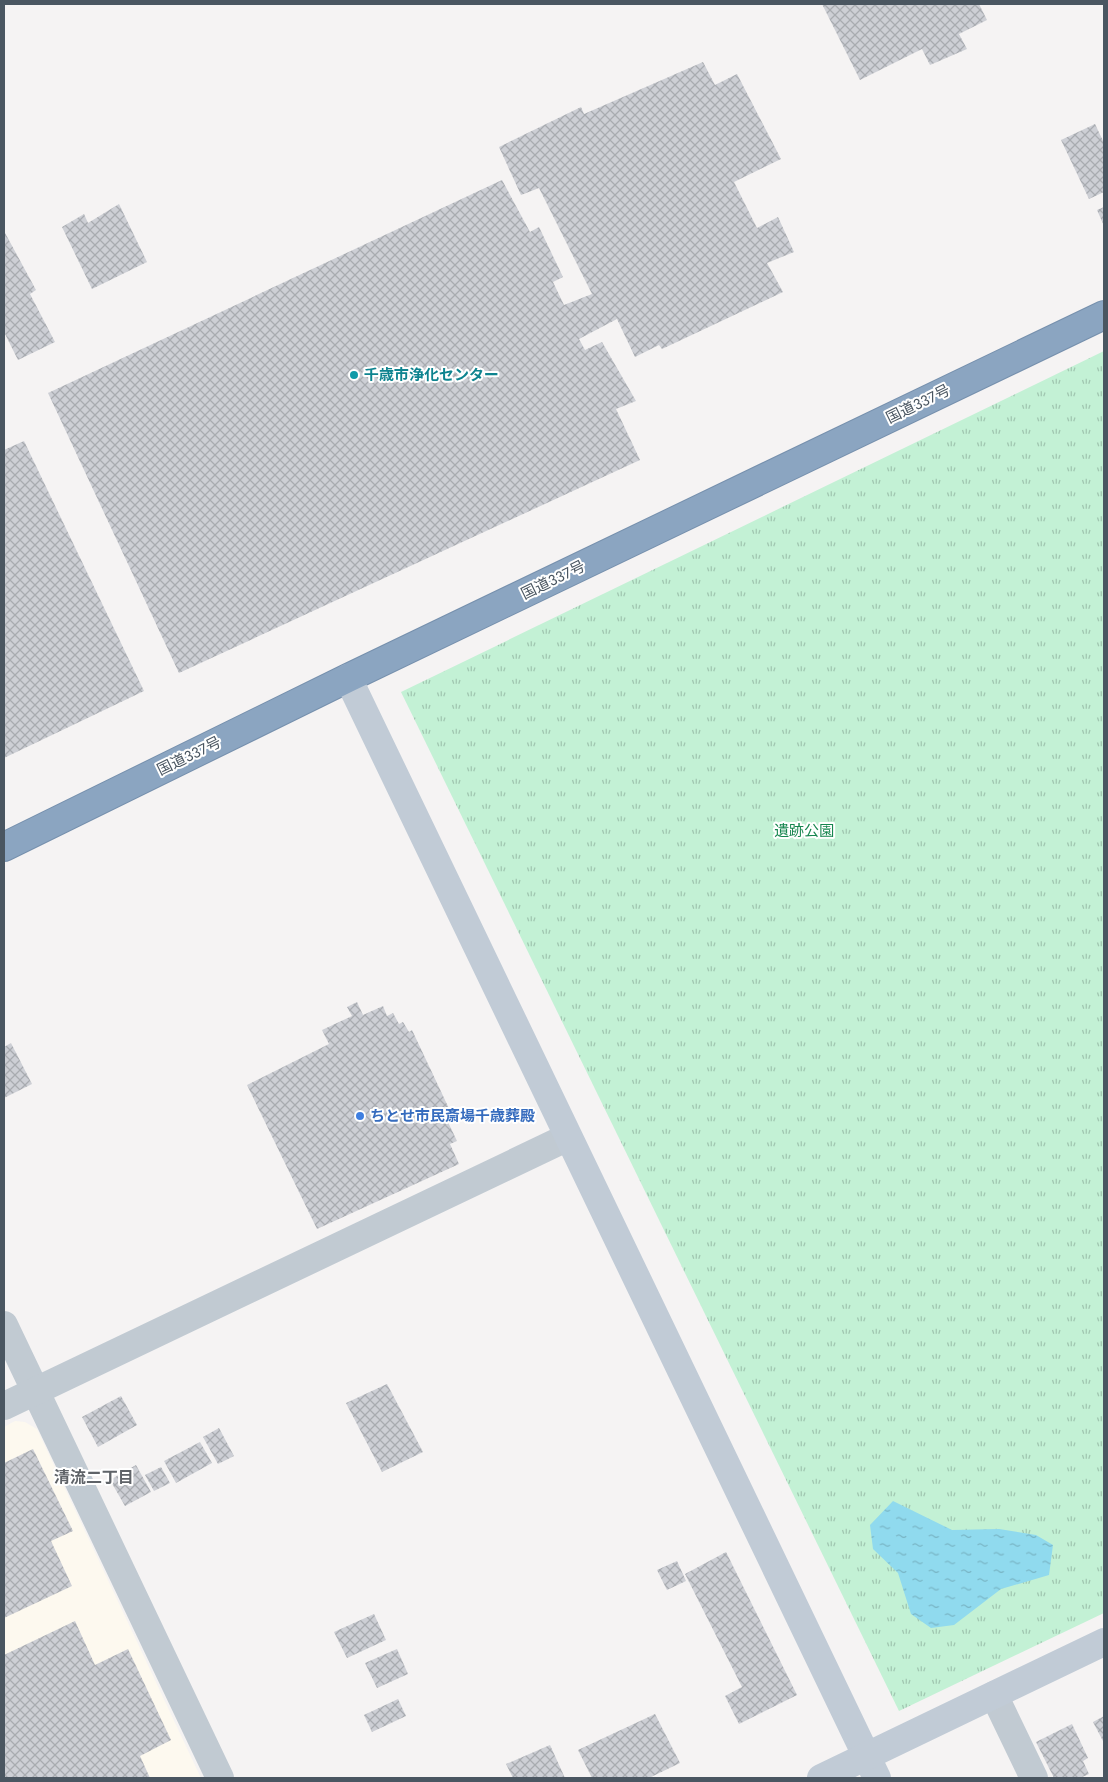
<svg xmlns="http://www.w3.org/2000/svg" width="1108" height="1782" font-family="Jost,'Noto Sans JP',sans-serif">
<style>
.commercial{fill:#fdf9ef}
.grass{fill:url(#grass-tufts)}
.water{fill:url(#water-ripples)}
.building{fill:url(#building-cross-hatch)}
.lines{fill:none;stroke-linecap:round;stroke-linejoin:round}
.highway-casing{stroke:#7690ad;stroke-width:30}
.street{stroke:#c1cad2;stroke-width:28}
.secondary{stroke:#c1cbd6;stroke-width:28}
.highway{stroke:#8ba5c1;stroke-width:28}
.culture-dot{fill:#0f9aa8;stroke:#fff;stroke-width:2}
.shop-dot{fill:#3f7fe0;stroke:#fff;stroke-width:2}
.labels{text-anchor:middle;stroke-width:4;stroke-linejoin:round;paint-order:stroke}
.culture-label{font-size:15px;font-weight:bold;fill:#0d838f;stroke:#fff;text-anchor:start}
.street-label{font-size:15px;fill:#4a5661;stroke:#fff}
.park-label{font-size:15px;fill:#17864f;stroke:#fff}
.shop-label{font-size:15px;font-weight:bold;fill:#366cbe;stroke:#fff;text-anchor:start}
.neighbourhood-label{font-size:16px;font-weight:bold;fill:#5f6368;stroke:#fff}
</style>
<defs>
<pattern id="grass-tufts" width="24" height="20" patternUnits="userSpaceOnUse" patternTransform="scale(1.25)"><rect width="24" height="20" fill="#c3f1d5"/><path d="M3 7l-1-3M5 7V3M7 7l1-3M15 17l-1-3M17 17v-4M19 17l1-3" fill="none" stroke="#a0c6b0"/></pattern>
<pattern id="water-ripples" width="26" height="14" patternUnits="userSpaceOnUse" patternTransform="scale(1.25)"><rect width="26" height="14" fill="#90daee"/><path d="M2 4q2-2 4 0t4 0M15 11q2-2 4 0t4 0" fill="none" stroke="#78b4c4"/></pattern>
<pattern id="building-cross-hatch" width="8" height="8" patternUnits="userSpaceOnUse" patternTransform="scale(1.25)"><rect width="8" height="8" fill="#cdcfd5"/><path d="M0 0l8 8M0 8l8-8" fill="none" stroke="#a8abb0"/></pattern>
</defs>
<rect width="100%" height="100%" fill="#f5f3f3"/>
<polygon class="commercial" points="15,1421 25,1422 37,1429 201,1778 4,1778 4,1427"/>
<polygon class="grass" points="1104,351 1104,1613 899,1711 401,692"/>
<polygon class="water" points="893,1501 952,1530 999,1529 1036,1535 1053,1545 1049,1575 1001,1589 954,1625 931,1628 911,1614 898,1573 873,1549 870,1525"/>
<g class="building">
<polygon points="822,4 979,4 987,20 959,34 967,49 930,65 922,49 860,80"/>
<polygon points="703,62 715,85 737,74 781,159 734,182 757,228 778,217 794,252 767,263 783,292 662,349 659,345 635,357 617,319 579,339 585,350 602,342 636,401 616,409 640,460 179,673 48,393 502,180 530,232 539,227 563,277 553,282 564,305 592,294 539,188 521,195 499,147 581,107 584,114"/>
<polygon points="1095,124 1104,143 1104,192 1089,199 1061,140"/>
<polygon points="119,204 147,262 92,289 62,227 84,214 88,223"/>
<polygon points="1104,207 1104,226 1097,210"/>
<polygon points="4,231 36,290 30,294 55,342 18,360 4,332"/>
<polygon points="24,441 144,691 4,758 4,450"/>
<polygon points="357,1002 363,1015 383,1006 387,1016 393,1013 399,1024 403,1022 409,1032 412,1030 453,1117 447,1120 457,1141 450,1144 459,1164 317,1229 247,1085 329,1044 322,1030 352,1016 347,1007"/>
<polygon points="11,1043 32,1084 4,1098 4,1047"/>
<polygon points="387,1384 423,1452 382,1472 346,1403"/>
<polygon points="121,1396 137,1425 98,1447 82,1417"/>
<polygon points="219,1428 234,1456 218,1464 203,1437"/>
<polygon points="200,1442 212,1463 176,1483 164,1461"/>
<polygon points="33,1449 73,1531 51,1541 72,1586 4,1618 4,1463"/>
<polygon points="136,1465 151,1492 125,1506 110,1480"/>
<polygon points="161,1467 170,1483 154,1491 145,1475"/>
<polygon points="726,1552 797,1695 739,1724 725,1696 742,1687 685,1574"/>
<polygon points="677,1561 686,1581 667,1590 657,1570"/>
<polygon points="374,1614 386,1640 347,1658 334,1632"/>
<polygon points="75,1621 95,1665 128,1649 171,1740 140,1756 150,1778 4,1778 4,1655"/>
<polygon points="397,1649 408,1674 377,1688 365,1663"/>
<polygon points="398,1699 406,1716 372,1732 364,1715"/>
<polygon points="655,1714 680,1763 649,1778 592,1778 578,1750"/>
<polygon points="1104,1716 1104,1743 1093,1722"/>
<polygon points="1072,1724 1088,1758 1083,1761 1089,1774 1080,1778 1054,1778 1036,1742"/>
<polygon points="550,1745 565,1778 513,1778 506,1764"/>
</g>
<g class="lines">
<defs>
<polyline id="highway" points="4,847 348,678 1104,315"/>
</defs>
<use href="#highway" class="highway-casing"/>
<g class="street">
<polyline points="4,1325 220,1778"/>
<polyline points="4,1406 568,1137"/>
<polyline points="994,1695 1034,1778"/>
</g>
<g class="secondary">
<polyline points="348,678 877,1778"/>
<polyline points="821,1778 1104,1642"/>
</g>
<use href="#highway" class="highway"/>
</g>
<circle class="culture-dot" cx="354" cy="375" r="5"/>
<circle class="shop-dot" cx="360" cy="1116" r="5"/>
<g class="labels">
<g class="culture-label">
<text x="364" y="380">千歳市浄化センター</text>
</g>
<g class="street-label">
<text transform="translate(918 404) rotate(-26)" y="5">国道337号</text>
<text transform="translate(553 580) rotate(-26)" y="5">国道337号</text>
<text transform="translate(189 756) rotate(-26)" y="5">国道337号</text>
</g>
<g class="park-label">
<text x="804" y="836">遺跡公園</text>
</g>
<g class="shop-label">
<text x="370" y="1121">ちとせ市民斎場千歳葬殿</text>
</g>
<g class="neighbourhood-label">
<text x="94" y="1483">清流二丁目</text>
</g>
</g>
<rect width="1108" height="1782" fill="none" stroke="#4a5661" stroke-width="10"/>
</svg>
